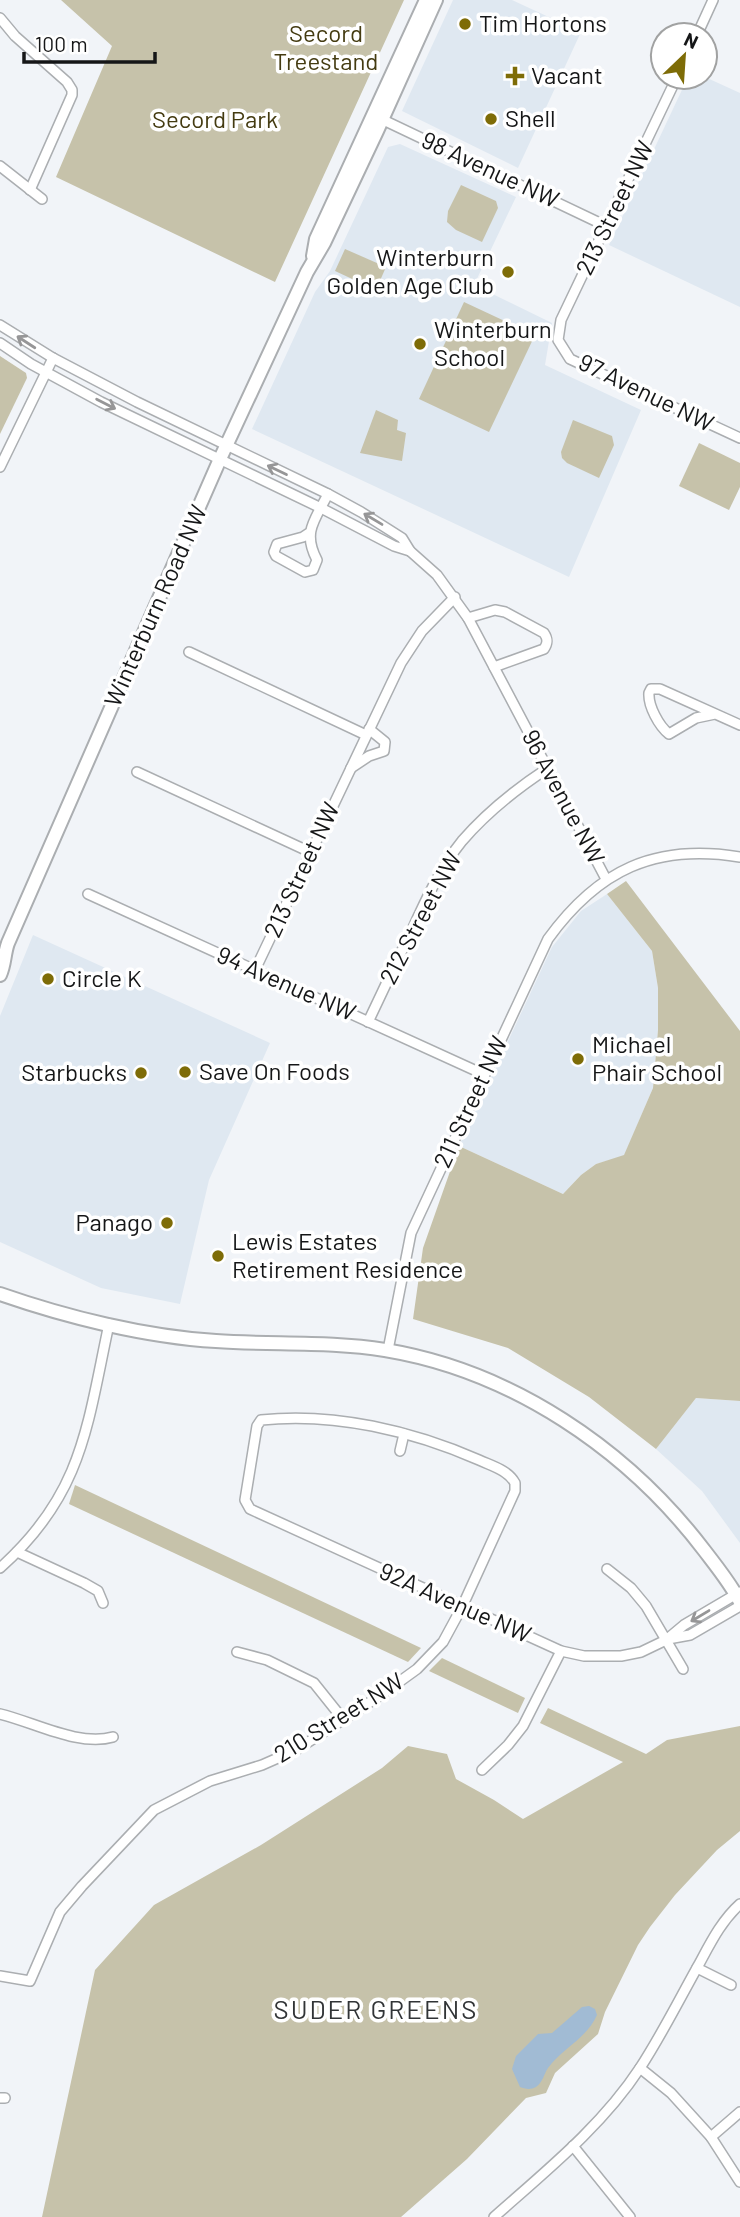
<svg xmlns="http://www.w3.org/2000/svg" width="740" height="2217" font-family="Barlow,sans-serif">
<style>
.built{fill:#dfe8f1}
.green{fill:#c6c2aa}
.water{fill:#a1bbd4}
.lines{fill:none;stroke-linecap:round;stroke-linejoin:round}
.minor-casing{stroke:#abaeb1;stroke-width:12}
.major-casing{stroke:#abaeb1;stroke-width:16}
.minor{stroke:#fff;stroke-width:9}
.major{stroke:#fff;stroke-width:12}
.oneway{stroke:#969697}
.poi-dot{fill:#7e6c07;stroke:#fff;stroke-width:2.5}
.labels{text-anchor:middle;stroke-width:7;stroke-linejoin:round;paint-order:stroke}
.poi-label{font-size:24px;fill:#151617;stroke:#fff;text-anchor:start}
.park-label{font-size:24px;fill:#443b11;stroke:#fff}
.street-label{font-size:24px;fill:#151617;stroke:#fff}
.neighbourhood-label{font-size:26px;letter-spacing:2px;fill:#313436;stroke:#fff}
</style>
<rect width="100%" height="100%" fill="#f1f4f8"/>
<g class="built">
<polygon points="453,0 512,0 581,32 518,168 402,111"/>
<polygon points="688,77 705,77 740,93 740,307 609,245"/>
<polygon points="400,144 516,197 474,285 552,323 545,365 641,410 569,577 252,429 315,292 330,271 388,147"/>
<polygon points="607,894 652,951 658,988 658,1030 653,1088 624,1156 596,1164 581,1175 563,1194 459,1146 552,947 581,911"/>
<polygon points="33,935 270,1043 209,1180 180,1304 101,1288 0,1242 0,1016"/>
<polygon points="696,1398 740,1401 740,1543 702,1491 656,1449"/>
</g>
<g class="green">
<polygon points="61,0 404,0 275,282 56,177 112,46"/>
<polygon points="461,185 496,201 498,208 482,242 456,230 447,222 448,211"/>
<polygon points="345,249 386,267 376,290 335,271"/>
<polygon points="464,302 535,335 489,432 419,399"/>
<polygon points="0,356 26,373 27,378 0,434"/>
<polygon points="376,410 398,420 397,430 406,433 402,461 360,453"/>
<polygon points="573,420 612,436 614,445 599,478 567,463 562,458 561,452"/>
<polygon points="699,443 740,463 740,487 729,510 679,486"/>
<polygon points="626,881 740,1031 740,1401 696,1398 656,1449 589,1397 508,1348 413,1319 423,1248 459,1146 563,1194 581,1175 596,1164 624,1155 653,1088 658,1030 658,988 652,951 607,894"/>
<polygon points="75,1485 421,1648 408,1662 69,1504"/>
<polygon points="442,1658 525,1698 518,1713 429,1671"/>
<polygon points="548,1708 646,1754 667,1740 740,1726 740,1831 717,1850 675,1895 650,1927 638,1945 605,2012 598,2034 555,2073 546,2093 526,2098 467,2159 401,2217 42,2217 95,1970 154,1905 261,1845 382,1768 408,1746 447,1754 456,1779 494,1800 523,1819 623,1762 540,1723"/>
</g>
<path class="water" d="M589,2006l6,3 2,6c-10,23 -34,33 -49,53 -4,6 -5,14 -12,19 -5,3 -11,2 -16,0l-8,-18 4,-13 22,-22 14,-1 30,-26z"/>
<g class="lines">
<defs>
<g id="minor">
<polyline points="0,18 15,36 67,82 72,90 72,95 30,190"/>
<polyline points="697,35 713,0"/>
<polyline points="677,77 561,320 558,340 570,359 740,438"/>
<polyline points="377,117 606,226"/>
<polyline points="0,166 42,199"/>
<polyline points="0,325 53,358 137,402 328,494 361,512 402,538 410,551 437,575 468,618 606,879"/>
<polyline points="0,343 31,364 101,402 321,508 394,546 410,551"/>
<polyline points="0,467 53,358"/>
<path d="M309,533l-6,4 -26,7 -3,8 2,4 29,16 8,-2 4,-10c-15,-28 -2,-40 11,-66"/>
<path d="M468,618l27,-8 10,2 39,21c4,6 4,10 0,16l-50,18"/>
<polyline points="189,652 366,735"/>
<path d="M715,714l-19,4 -27,16c-10,-8 -21,-28 -20,-41l2,-4h9l80,36"/>
<polyline points="351,768 369,756 384,751 385,742 369,729"/>
<polyline points="137,772 310,852"/>
<polyline points="88,894 483,1074"/>
<polyline points="255,970 401,663 422,631 455,597"/>
<path d="M368,1022c15,-31 29,-62 44,-92 14,-31 29,-63 50,-89 25,-29 54,-52 86,-73"/>
<path d="M388,1350l23,-117 137,-294c50,-69 107,-96 192,-82"/>
<polyline points="400,1451 404,1434"/>
<polyline points="17,1552 84,1583 98,1591 103,1603"/>
<path d="M0,1568c83,-74 87,-142 109,-244"/>
<polyline points="607,1569 631,1588 646,1606 683,1669"/>
<polyline points="668,1639 690,1635 740,1606"/>
<polyline points="237,1652 267,1660 314,1683 342,1718"/>
<path d="M0,1714c34,8 79,33 113,23"/>
<polyline points="482,1770 508,1745 523,1726 561,1651"/>
<polyline points="697,1968 731,1985"/>
<path d="M0,1976l30,5 30,-69 22,-26 72,-76 56,-29 52,-16 34,-15 85,-55 36,-26 26,-27 19,-35 53,-116v-8c-7,-13 -23,-17 -36,-23 -66,-29 -145,-48 -218,-40l-4,6 -12,74 5,9 311,142 23,5h37l20,-4 25,-12 18,-15 56,-33"/>
<polyline points="640,2068 671,2093 711,2137 740,2182"/>
<polyline points="0,2098 5,2098"/>
<polyline points="711,2137 740,2112"/>
<polyline points="573,2146 630,2217"/>
<path d="M494,2217c52,-46 108,-91 146,-149 21,-32 39,-68 58,-102 12,-22 23,-45 42,-62"/>
</g>
<g id="major">
<polyline points="313,256 316,239 426,0"/>
<path d="M0,975c5,-11 4,-21 8,-32l212,-484 87,-187 17,-29 53,-112 59,-131"/>
<path d="M0,1294c66,23 146,43 216,47 56,4 114,0 169,9 127,21 242,99 319,200 13,17 27,34 36,52"/>
</g>
</defs>
<use href="#minor" class="minor-casing"/>
<use href="#major" class="major-casing"/>
<use href="#minor" class="minor"/>
<use href="#major" class="major"/>
</g>
<defs><path id="oneway-shaft" d="M-6 0H5M1.5-3L5.5 0L1.5 3" fill="none" stroke-width="1.6" stroke-linecap="round" stroke-linejoin="round" transform="scale(1.75)"/></defs>
<g class="oneway">
<use href="#oneway-shaft" transform="translate(26 342) rotate(-147)"/>
<use href="#oneway-shaft" transform="translate(106 404) rotate(27)"/>
<use href="#oneway-shaft" transform="translate(277 470) rotate(-154)"/>
<use href="#oneway-shaft" transform="translate(373 519) rotate(-149)"/>
<use href="#oneway-shaft" transform="translate(700 1616) rotate(149)"/>
</g>
<g class="poi-dot">
<circle cx="465" cy="24" r="7"/>
<path d="M511.5 65.5h7v7h7v7h-7v7h-7v-7h-7v-7h7z"/>
<circle cx="491" cy="119" r="7"/>
<circle cx="508" cy="272" r="7"/>
<circle cx="420" cy="344" r="7"/>
<circle cx="48" cy="979" r="7"/>
<circle cx="578" cy="1059" r="7"/>
<circle cx="185" cy="1072" r="7"/>
<circle cx="141" cy="1073" r="7"/>
<circle cx="167" cy="1223" r="7"/>
<circle cx="218" cy="1256" r="7"/>
</g>
<g class="labels">
<g class="poi-label">
<text x="479" y="32">Tim Hortons</text>
<text x="531" y="84">Vacant</text>
<text x="505" y="127">Shell</text>
<text x="494" y="266" text-anchor="end">Winterburn<tspan x="494" dy="28">Golden Age Club</tspan></text>
<text x="434" y="338">Winterburn<tspan x="434" dy="28">School</tspan></text>
<text x="62" y="987">Circle K</text>
<text x="592" y="1053">Michael<tspan x="592" dy="28">Phair School</tspan></text>
<text x="199" y="1080">Save On Foods</text>
<text x="127" y="1081" text-anchor="end">Starbucks</text>
<text x="153" y="1231" text-anchor="end">Panago</text>
<text x="232" y="1250">Lewis Estates<tspan x="232" dy="28">Retirement Residence</tspan></text>
</g>
<g class="park-label">
<text x="326" y="42">Secord<tspan x="326" dy="28">Treestand</tspan></text>
<text x="215" y="128">Secord Park</text>
</g>
<g class="street-label">
<text transform="translate(490 170) rotate(25)" y="8">98 Avenue NW</text>
<text transform="translate(615 208) rotate(-64)" y="8">213 Street NW</text>
<text transform="translate(646 393) rotate(26)" y="8">97 Avenue NW</text>
<text transform="translate(156 606) rotate(-66)" y="8">Winterburn Road NW</text>
<text transform="translate(563 797) rotate(62)" y="8">96 Avenue NW</text>
<text transform="translate(302 870) rotate(-65)" y="8">213 Street NW</text>
<text transform="translate(421 918) rotate(-62)" y="8">212 Street NW</text>
<text transform="translate(286 984) rotate(24)" y="8">94 Avenue NW</text>
<text transform="translate(471 1102) rotate(-65)" y="8">211 Street NW</text>
<text transform="translate(455 1603) rotate(24)" y="8">92A Avenue NW</text>
<text transform="translate(339 1718) rotate(-32)" y="8">210 Street NW</text>
</g>
<g class="neighbourhood-label">
<text x="376" y="2019">SUDER GREENS</text>
</g>
</g>
<g transform="translate(684 56) rotate(25)"><circle r="33" fill="#ffffff" stroke="#a1a2a2" stroke-width="2"/>
<path d="M0-5L12 26L0 18L-12 26Z" fill="#7e6c07"/>
<text y="-10" font-size="19" font-weight="bold" text-anchor="middle" fill="#151617">N</text>
</g>
<path d="M24 52v10h131v-10" fill="none" stroke="#151617" stroke-width="3.5"/>
<text x="35" y="52" font-size="21" fill="#151617" stroke="#ffffff" stroke-width="5" paint-order="stroke">100 m</text>
</svg>
